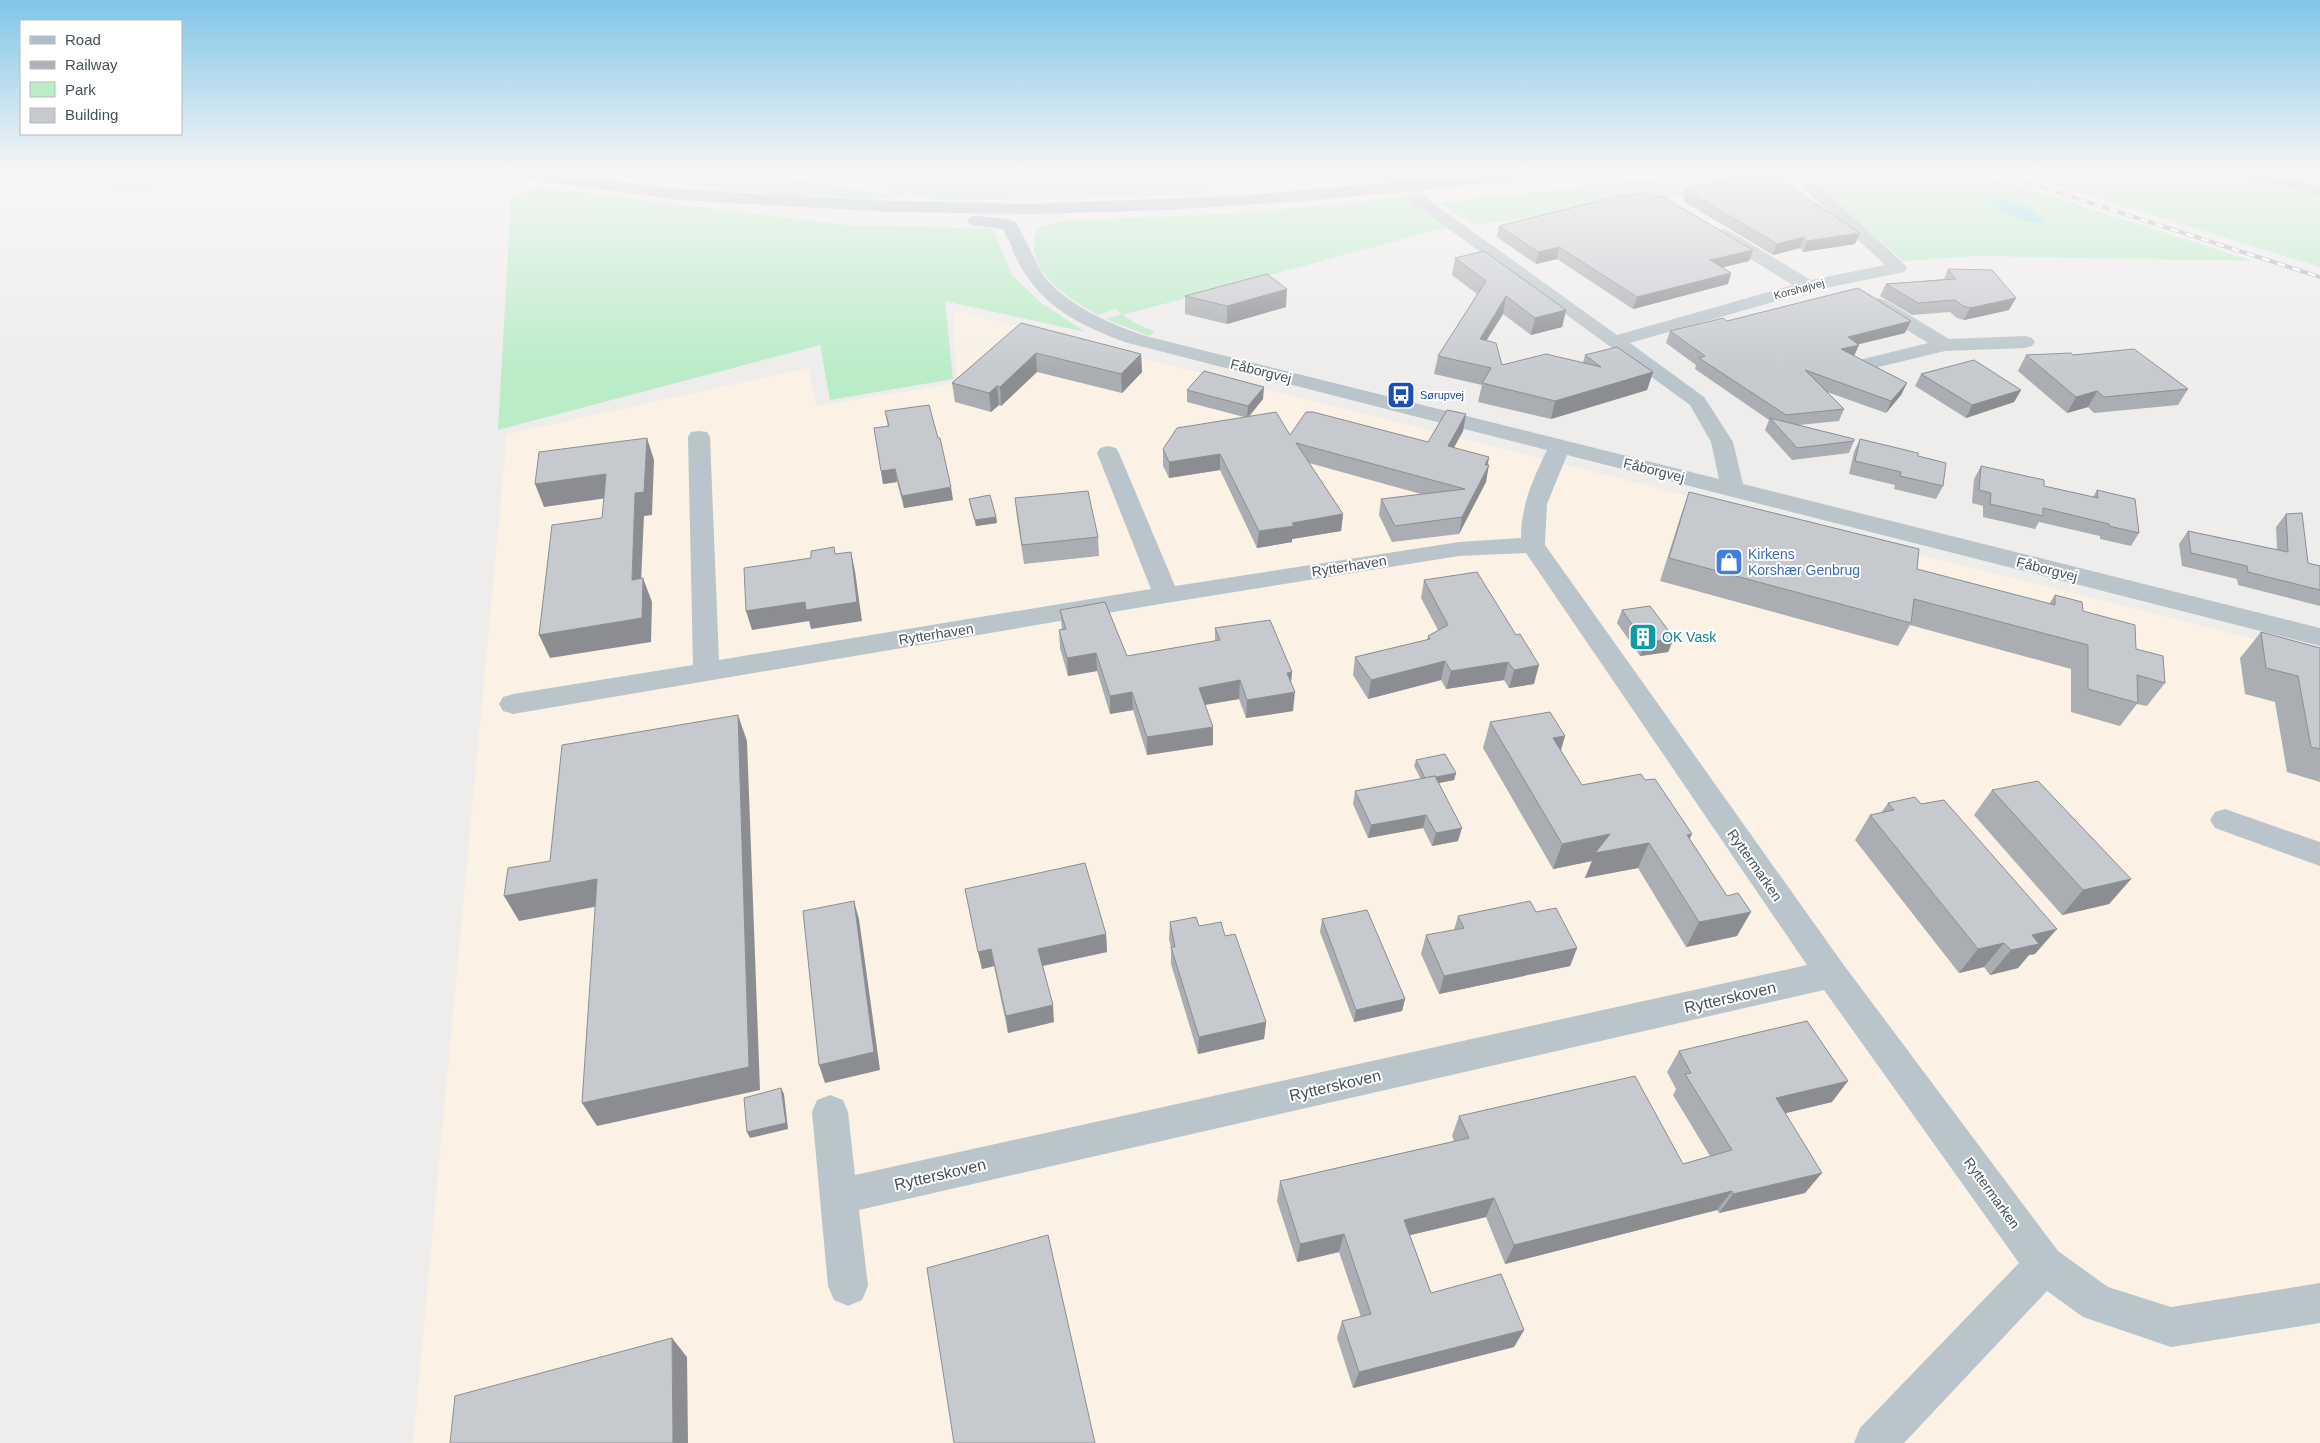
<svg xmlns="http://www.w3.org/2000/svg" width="2320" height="1443" font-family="Arial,sans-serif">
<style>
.commercial{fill:#fbf1e4}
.green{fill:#baecc8;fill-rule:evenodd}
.water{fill:#88dfe8}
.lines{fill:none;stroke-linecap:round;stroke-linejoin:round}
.minor-tunnel{stroke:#cdcdce;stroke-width:18;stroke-dasharray:18 9;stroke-linecap:butt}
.minor{fill:#bac5cb;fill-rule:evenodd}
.major{fill:#acbfcb;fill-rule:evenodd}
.rail-casing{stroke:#aeb2b6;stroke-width:4}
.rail{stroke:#fff;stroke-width:2.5;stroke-dasharray:8;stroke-linecap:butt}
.wall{fill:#aaaeb2}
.shaded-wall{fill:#8b8d91}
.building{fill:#c6cacf;stroke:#8b8d91}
.labels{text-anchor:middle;stroke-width:4;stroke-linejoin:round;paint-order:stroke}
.far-street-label{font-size:11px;fill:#455158;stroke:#fff}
.far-transit-label{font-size:11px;fill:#164399;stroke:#fff;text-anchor:start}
.street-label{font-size:14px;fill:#455158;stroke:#fff}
.shop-label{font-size:14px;fill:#366cbe;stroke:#fff;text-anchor:start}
.culture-label{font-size:14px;fill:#0d838f;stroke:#fff;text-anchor:start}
.near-street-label{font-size:16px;fill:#455158;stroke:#fff}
</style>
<rect width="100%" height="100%" fill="#efecec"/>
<polygon class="commercial" points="953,310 2320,656 2320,1443 413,1443 507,434 808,368 816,406 957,383"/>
<g class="green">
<polygon points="121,170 217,170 179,186 108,193"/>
<polygon points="565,170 740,170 890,195 879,170 1210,170 1205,194 1060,199 939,200 904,193 904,197 879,199 783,195"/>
<polygon points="1396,170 1469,170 1396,177"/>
<path d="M1724,170h246l283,91 -279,-5 -71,5 -92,-82 -337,46 -34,-22zM1997,199l20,4 19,10 -26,1 -12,-4z"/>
<polygon points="2008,170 2225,170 2320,196 2320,267"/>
<polygon points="2262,170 2320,170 2320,185"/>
<polygon points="538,187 845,225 993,229 1012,275 1040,302 1085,332 945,301 953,379 830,400 820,345 498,430 511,199"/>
<path d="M1407,197l40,30 -324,88 12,8 20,9 -6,4 -43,-17 15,-5 -5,-5 -18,6c-25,-14 -67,-39 -64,-73 0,-4 2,-12 6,-14 6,-3 15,-5 22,-7l166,-7z"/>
</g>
<path class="water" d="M1992,199c17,-2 43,8 51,24 -9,3 -48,-12 -53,-20z"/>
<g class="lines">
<polyline class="minor-tunnel" points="1386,178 1420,202"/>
<g class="minor">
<polygon points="1367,170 1386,170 1394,178 1386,183 1380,181"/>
<path d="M1811,182l6,2 87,80 3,4 -3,4 -93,19 -181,52 74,54 29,45 10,42 577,144v18l-753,-191 -20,49 -2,41 298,419 215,287 50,36 63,20 149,-24v40l-149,24 -88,-30 -36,-26 -143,152h-50l6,-15 159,-165 -195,-273 -965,220 9,76 -6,14 -14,6 -14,-6 -6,-14 -16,-174 5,-12 13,-5 13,5 5,12 7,63 952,-210 -281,-412 -67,3 -293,47 -653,111 -10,-3 -4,-7 4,-7 10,-3 180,-29 -5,-228 3,-5 8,-1 8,1 3,5 9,223 432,-71 -54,-136 3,-5 8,-2 8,2 3,5 56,133 284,-44 62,-4c0,-33 12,-59 26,-88l-419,-107c-53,-19 -93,-40 -116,-94l3,-4h12c8,11 11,24 19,34 25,28 61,43 96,56l577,144 -8,-37 -21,-37 -278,-203 2,-4h12l191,137 176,-50 -79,-48 -3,-4 3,-4h12l85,51 74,-15 -80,-75 -2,-3 2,-3z"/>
<polygon points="1878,298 1885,300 1949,339 2025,336 2032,338 2035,342 2032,346 2025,348 1945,351 1870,369 1863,367 1860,363 1863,359 1928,343 1871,308 1869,304 1871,300"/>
<polygon points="2225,809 2320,842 2320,866 2215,828 2210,820 2215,812"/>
</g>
<g class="major">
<polygon points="486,170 533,170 668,188 756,194 893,201 1031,204 1235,196 1527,170 1583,170 1575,175 1303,201 1167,210 1031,214 893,212 681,200 494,175"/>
<polygon points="2232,170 2260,170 2320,186 2320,196 2234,173"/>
<polygon points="976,216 1006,219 1016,222 1030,249 1027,253 1015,253 1003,229 970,225 967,221 970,217"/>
</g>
<defs>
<polyline id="rail" points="1988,170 2320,277"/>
</defs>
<use href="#rail" class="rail-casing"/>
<use href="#rail" class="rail"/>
</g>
<g class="wall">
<polygon points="1686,190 1860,233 1855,244 1803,252 1800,248 1773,255 1683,201"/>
<polygon points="1499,226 1749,261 1723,267 1731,273 1728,284 1633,309 1557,259 1536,264 1497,237"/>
<polygon points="1455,258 1566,310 1562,327 1531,335 1503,314 1486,341 1502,365 1583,363 1585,355 1653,372 1647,390 1551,419 1478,402 1482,385 1434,374 1438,356 1477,294 1452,275"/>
<polygon points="1948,269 2009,310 1964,320 1957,318 1950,312 1912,315 1880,296 1886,284 1944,279"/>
<polygon points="1185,296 1286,307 1227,324 1185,314"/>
<polygon points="1727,321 1905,333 1859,344 1854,356 1907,383 1901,395 1886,413 1827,392 1844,409 1839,421 1799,425 1854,441 1849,453 1792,460 1765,430 1769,420 1695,369 1696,365 1666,343 1670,331"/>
<polygon points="1021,323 1141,354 1142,372 1122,393 1037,372 1001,406 999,405 991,412 955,402 952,383"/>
<polygon points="2026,355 2073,355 2188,389 2178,405 2094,413 2088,407 2067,413 2018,371"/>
<polygon points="1921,374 2021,390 2014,402 1966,418 1915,386"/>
<polygon points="1187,390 1263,399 1249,417 1290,435 1428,442 1466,414 1463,431 1454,448 1489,457 1486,482 1459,534 1392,542 1379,515 1381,499 1421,494 1309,463 1343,514 1341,531 1292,539 1292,542 1257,548 1220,470 1169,478 1163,466 1163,449 1244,417 1187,402"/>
<polygon points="885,411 953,500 904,508 897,482 883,484 881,471 888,427"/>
<polygon points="1860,439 1943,486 1936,499 1894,489 1895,485 1849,474 1854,452"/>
<polygon points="1981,466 2044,486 2093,497 2097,490 2139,533 2131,546 2100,539 2100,536 2039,522 2035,529 1983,517 1983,506 1972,503 1974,479"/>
<polygon points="1689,492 1917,569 2049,604 2055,595 2083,611 2136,649 2165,683 2147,706 2137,704 2120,726 2071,712 2071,669 1910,625 1898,646 1660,581 1681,515"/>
<polygon points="1015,498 1098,537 1099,556 1024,564 1017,517"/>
<polygon points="969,499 996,517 997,523 976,526 970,505"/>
<polygon points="2286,514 2308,563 2320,566 2320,606 2238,585 2237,579 2182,566 2179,544 2188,531 2277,550 2276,527"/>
<polygon points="1424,580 1534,684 1509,688 1504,680 1446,689 1441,680 1368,699 1353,675 1355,657 1427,640 1428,636 1438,630 1421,598"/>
<polygon points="1060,610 1127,656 1215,641 1215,628 1292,672 1291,682 1293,711 1246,718 1239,699 1205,705 1213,745 1147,755 1133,710 1110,714 1097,671 1068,676 1060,648 1059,630 1062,630"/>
<polygon points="1622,610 1674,638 1668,652 1640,656 1617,623"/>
<polygon points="2261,632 2320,648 2320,782 2287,772 2275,702 2245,694 2240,658"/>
<polygon points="1490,722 1565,736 1561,750 1582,785 1690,839 1737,936 1686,947 1638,868 1585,878 1592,861 1553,869 1483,748"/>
<polygon points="1416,760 1456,773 1454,780 1438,783 1458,841 1432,846 1423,828 1368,838 1353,804 1355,791 1421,779 1414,766"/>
<polygon points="1992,790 2131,879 2109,904 2062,915 1974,815"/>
<polygon points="1888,803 2035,954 2029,955 2018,968 1990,975 1984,967 1959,973 1855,840 1870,815 1881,813"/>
<polygon points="965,889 1106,934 1107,952 1043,966 1054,1022 1008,1033 994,966 982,969"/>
<polygon points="1458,916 1577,948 1570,966 1439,994 1421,954 1426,935 1454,930"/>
<polygon points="1322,919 1405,999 1402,1011 1354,1022 1320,932"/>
<polygon points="1170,922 1199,926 1225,936 1266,1022 1264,1039 1198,1054 1171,964 1171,948 1169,939"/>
<polygon points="1679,1051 1832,1102 1785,1113 1805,1193 1719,1213 1717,1210 1505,1264 1486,1217 1410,1235 1431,1293 1524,1330 1514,1347 1353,1388 1337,1338 1342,1321 1361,1317 1339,1252 1297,1262 1277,1201 1280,1181 1454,1141 1452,1136 1459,1116 1683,1164 1710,1156 1673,1095 1676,1089 1667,1072"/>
</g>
<g class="shaded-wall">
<polygon points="1860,233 1855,244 1803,252 1807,241"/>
<polygon points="1804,237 1800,248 1773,255 1777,244"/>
<polygon points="1559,247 1557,259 1536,264 1538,252"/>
<polygon points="1753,250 1749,261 1707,271 1710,260"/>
<polygon points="1731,273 1728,284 1633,309 1637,297"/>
<polygon points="1287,289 1286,307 1227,324 1227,306"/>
<polygon points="1506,296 1503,314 1476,357 1480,339"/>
<polygon points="2016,298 2009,310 1964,320 1970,308"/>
<polygon points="1566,310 1562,327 1531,335 1535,318"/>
<polygon points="1911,321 1905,333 1843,348 1848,337"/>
<polygon points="1859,345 1854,356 1841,349"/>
<polygon points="1036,353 1037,372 1001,406 1000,387"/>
<polygon points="1141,354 1142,372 1122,393 1121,374"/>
<polygon points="1653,372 1647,390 1551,419 1555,401"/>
<polygon points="1907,383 1901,395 1886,413 1891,401"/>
<polygon points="997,386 999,405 991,412 989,393"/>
<polygon points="1264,387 1263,399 1247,418 1248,406"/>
<polygon points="2021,390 2014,402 1966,418 1972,405"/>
<polygon points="2097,391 2088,407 2067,413 2076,397"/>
<polygon points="1466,414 1463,431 1445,463 1448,446"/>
<polygon points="647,438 654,460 652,515 644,516 640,603 632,580 635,493"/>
<polygon points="1220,454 1220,470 1169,478 1169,462"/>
<polygon points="1489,457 1486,471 1489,465 1486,482 1459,534 1462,517"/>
<polygon points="895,469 897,482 883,484 881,471"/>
<polygon points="606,474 614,497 544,507 535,484"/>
<polygon points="951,487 953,500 904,508 902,496"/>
<polygon points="1343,514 1341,531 1292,539 1292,542 1257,548 1259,531 1292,523"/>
<polygon points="996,517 997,523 976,526 975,520"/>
<polygon points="851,552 855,571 862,621 811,629 809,621 752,630 746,611"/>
<polygon points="643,578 652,602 651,642 550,658 539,635"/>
<polygon points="1674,638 1668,652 1640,656 1645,643"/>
<polygon points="1096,653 1097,671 1068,676 1067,658"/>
<polygon points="1445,661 1441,680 1368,699 1371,680"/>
<polygon points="1508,662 1504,680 1446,689 1451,671"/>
<polygon points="1539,665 1534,684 1509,688 1514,670"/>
<polygon points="1292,672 1290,691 1287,673"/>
<polygon points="1240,680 1239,699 1198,706 1199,688"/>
<polygon points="1132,692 1133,710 1110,714 1110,696"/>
<polygon points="1295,692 1293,711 1246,718 1247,700"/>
<polygon points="738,715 747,741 760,1090 597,1126 582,1103"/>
<polygon points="1213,727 1213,745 1147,755 1147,737"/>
<polygon points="1565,736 1557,762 1553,738"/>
<polygon points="1456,773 1454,780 1424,786 1426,779"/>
<polygon points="1426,815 1423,828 1368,838 1371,825"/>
<polygon points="1462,828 1458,841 1432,846 1436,833"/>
<polygon points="1610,834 1649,843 1638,868 1585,878 1592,861 1553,869 1562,844"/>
<polygon points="1692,834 1680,859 1687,835"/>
<polygon points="597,879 610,904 519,921 504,896"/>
<polygon points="2131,879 2109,904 2062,915 2083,890"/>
<polygon points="854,901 859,919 880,1070 825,1083 819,1065"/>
<polygon points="1751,912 1737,936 1686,947 1699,922"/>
<polygon points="2057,929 2035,954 2029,955 2018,968 1990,975 2011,950 2032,935"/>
<polygon points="1106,934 1107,952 1041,966 1038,949"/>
<polygon points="2004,943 1984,967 1959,973 1978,949"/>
<polygon points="1577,948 1570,966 1439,994 1444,976"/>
<polygon points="991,949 994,966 982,969 978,952"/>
<polygon points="1405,999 1402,1011 1354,1022 1356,1010"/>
<polygon points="1053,1005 1054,1022 1008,1033 1006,1016"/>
<polygon points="1266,1022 1264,1039 1198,1054 1199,1037"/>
<polygon points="1848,1081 1832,1102 1762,1119 1776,1098"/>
<polygon points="781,1088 784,1094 788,1129 750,1138 747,1132"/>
<polygon points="1822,1173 1805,1193 1719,1213 1733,1194"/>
<polygon points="1732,1191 1717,1210 1505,1264 1514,1245"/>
<polygon points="1494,1198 1486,1217 1398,1238 1404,1220"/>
<polygon points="1344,1234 1339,1252 1297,1262 1300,1244"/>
<polygon points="1524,1330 1514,1347 1353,1388 1359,1372"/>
<polygon points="672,1338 687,1357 688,1443 673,1443"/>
</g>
<g class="building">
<polygon points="1774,176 1860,233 1807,241 1804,237 1777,244 1686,190 1737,179"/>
<polygon points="1644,192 1653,198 1662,196 1753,250 1710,260 1731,273 1637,297 1559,247 1538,252 1499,226 1623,195 1626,197"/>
<polygon points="1484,251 1566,310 1535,318 1506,296 1480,339 1496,343 1502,365 1546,354 1601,367 1585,355 1617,347 1653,372 1555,401 1482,383 1491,368 1438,356 1486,281 1455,258"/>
<polygon points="1948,269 1992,270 2016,298 1970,308 1963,306 1955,300 1918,303 1886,284 1956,279"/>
<polygon points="1267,274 1287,289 1227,306 1185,296"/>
<polygon points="1858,288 1911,321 1848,337 1859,345 1841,349 1907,383 1891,401 1805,370 1844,409 1786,415 1699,358 1705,356 1670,331 1723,318 1727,321"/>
<polygon points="1021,323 1141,354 1121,374 1036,353 1000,387 997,386 989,393 952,383"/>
<polygon points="2134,349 2188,389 2104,397 2097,391 2076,397 2026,355 2071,353 2073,355"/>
<polygon points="1974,360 2021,390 1972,405 1921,374"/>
<polygon points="1204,371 1264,387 1248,406 1187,390"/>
<polygon points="929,405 938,438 940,438 951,487 902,496 895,469 881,471 874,428 889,426 885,411"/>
<polygon points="1447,410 1466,414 1448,446 1489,457 1485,465 1489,465 1462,517 1395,526 1381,499 1465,489 1296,443 1343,514 1292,523 1294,526 1259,531 1220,454 1169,462 1163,449 1177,428 1276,412 1290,435 1306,412 1313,412 1428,442"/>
<polygon points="1770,418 1854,439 1854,441 1797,448"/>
<polygon points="647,438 644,492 635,493 632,580 643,578 642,618 539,635 552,525 602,518 606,474 535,484 539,452"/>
<polygon points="1860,439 1918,453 1918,456 1946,463 1943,486 1900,476 1901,472 1855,461"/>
<polygon points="1981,466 2044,480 2044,486 2098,498 2097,490 2135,499 2139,533 2109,526 2109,524 2043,508 2043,516 1990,504 1991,493 1979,490"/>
<polygon points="1088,491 1098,537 1022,545 1015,498"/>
<polygon points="1689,492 1919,549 1917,569 2055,605 2055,595 2082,602 2083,611 2135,625 2136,649 2163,656 2165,683 2137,675 2138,703 2088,689 2088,645 1914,599 1911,623 1669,558"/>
<polygon points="990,495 996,517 975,520 969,499"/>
<polygon points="2302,513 2308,563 2320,566 2320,590 2248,572 2247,566 2191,553 2188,531 2288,552 2286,514"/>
<polygon points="834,547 835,554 851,552 857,602 806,610 805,602 746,611 744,568 811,558 811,551"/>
<polygon points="1477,572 1516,635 1520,634 1539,665 1514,670 1508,662 1451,671 1445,661 1371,680 1355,657 1430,639 1428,636 1448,625 1424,580"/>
<polygon points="1105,602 1127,656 1220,640 1215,628 1270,620 1292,672 1287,673 1295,692 1247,700 1240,680 1199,688 1213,727 1147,737 1132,692 1110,696 1096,653 1067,658 1059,630 1066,629 1060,610"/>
<polygon points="1650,606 1674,638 1645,643 1622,610"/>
<polygon points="2261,632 2320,648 2320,749 2311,747 2298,676 2266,668"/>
<polygon points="1550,712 1565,736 1553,738 1582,785 1641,774 1645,780 1655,779 1692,834 1687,835 1727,896 1738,893 1751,912 1699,922 1649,843 1595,853 1610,834 1562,844 1490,722"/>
<polygon points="738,715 749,1067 582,1103 597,879 504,896 508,868 550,861 562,745"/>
<polygon points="1445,754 1456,773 1436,777 1435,776 1425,778 1416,760"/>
<polygon points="1435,776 1462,828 1436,833 1426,815 1371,825 1355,791"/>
<polygon points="2038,781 2131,879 2083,890 1992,790"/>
<polygon points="1915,797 1921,804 1944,800 2057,929 2032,935 2039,944 2011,950 2004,943 1978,949 1870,815 1894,810 1888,803"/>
<polygon points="1085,863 1106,934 1038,949 1053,1005 1006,1016 991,949 978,952 965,889"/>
<polygon points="854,901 874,1052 819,1065 803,911"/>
<polygon points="1530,901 1536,912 1556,908 1577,948 1444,976 1426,935 1464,928 1458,916"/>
<polygon points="1367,910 1405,999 1356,1010 1322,919"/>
<polygon points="1196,917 1199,926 1221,922 1225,936 1235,934 1266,1022 1199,1037 1171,947 1175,947 1170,922"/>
<polygon points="1807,1021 1848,1081 1776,1098 1822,1173 1733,1194 1732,1191 1514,1245 1494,1198 1404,1220 1431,1293 1501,1274 1524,1330 1359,1372 1342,1321 1371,1314 1344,1234 1300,1244 1280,1181 1469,1138 1459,1116 1635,1076 1683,1164 1732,1150 1685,1074 1691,1073 1679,1051"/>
<polygon points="781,1088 786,1123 747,1132 744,1098"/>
<polygon points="1048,1235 1095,1443 954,1443 927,1268"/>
<polygon points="672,1338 673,1443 450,1443 455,1396"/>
</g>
<linearGradient id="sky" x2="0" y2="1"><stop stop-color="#81c5e8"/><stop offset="0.46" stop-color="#f8f6f6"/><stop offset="1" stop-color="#f8f6f6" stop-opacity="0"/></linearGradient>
<rect width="2320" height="372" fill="url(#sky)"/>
<defs>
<symbol id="bus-square" viewBox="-11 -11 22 22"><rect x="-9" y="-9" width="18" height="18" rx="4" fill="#1a4fb4" stroke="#fff"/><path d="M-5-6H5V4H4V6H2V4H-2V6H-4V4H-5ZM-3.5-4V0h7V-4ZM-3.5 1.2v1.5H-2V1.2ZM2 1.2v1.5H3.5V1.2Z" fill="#fff"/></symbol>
<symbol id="shop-square" viewBox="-11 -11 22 22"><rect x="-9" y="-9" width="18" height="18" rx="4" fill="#3f7fe0" stroke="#fff"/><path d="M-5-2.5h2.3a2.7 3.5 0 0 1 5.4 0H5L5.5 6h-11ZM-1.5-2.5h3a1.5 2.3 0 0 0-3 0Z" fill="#fff"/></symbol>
<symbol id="building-square" viewBox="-11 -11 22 22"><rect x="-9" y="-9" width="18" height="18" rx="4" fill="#0f9aa8" stroke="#fff"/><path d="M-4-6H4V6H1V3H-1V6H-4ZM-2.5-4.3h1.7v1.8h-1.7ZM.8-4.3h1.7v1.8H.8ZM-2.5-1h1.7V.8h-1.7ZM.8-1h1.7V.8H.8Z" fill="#fff"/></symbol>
</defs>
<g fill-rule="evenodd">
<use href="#bus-square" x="1385" y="379" width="32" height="32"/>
<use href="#shop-square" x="1713" y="546" width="32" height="32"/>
<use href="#building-square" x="1627" y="621" width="32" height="32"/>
</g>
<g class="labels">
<g class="far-street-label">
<text transform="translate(1799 289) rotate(-15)" y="4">Korshøjvej</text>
</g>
<g class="far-transit-label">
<text x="1420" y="399">Sørupvej</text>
</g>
<g class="street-label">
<text transform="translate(1261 371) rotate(14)" y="5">Fåborgvej</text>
<text transform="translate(1654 470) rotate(14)" y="5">Fåborgvej</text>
<text transform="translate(1349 566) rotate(-9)" y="5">Rytterhaven</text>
<text transform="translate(2047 569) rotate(14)" y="5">Fåborgvej</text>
<text transform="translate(936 634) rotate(-9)" y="5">Rytterhaven</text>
<text transform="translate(1755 865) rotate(55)" y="5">Ryttermarken</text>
<text transform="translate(1992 1193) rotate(54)" y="5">Ryttermarken</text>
</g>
<g class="shop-label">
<text x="1748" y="559">Kirkens<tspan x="1748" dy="16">Korshær Genbrug</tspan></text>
</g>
<g class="culture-label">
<text x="1662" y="642">OK Vask</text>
</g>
<g class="near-street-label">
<text transform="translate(1730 997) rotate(-13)" y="6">Rytterskoven</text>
<text transform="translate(1335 1085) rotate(-13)" y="6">Rytterskoven</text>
<text transform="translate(940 1174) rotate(-13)" y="6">Rytterskoven</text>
</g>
</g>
<rect x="20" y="20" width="162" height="115" fill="#ffffff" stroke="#b5b9bc"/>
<rect x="30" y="36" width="25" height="8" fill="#acbfcb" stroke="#b5b9bc"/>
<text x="65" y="45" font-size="15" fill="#455158">Road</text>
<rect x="30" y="61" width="25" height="8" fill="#aeb2b6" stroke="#b5b9bc"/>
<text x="65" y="70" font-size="15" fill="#455158">Railway</text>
<rect x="30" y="82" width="25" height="15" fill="#baecc8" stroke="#b5b9bc"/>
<text x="65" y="95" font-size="15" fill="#455158">Park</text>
<rect x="30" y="108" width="25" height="15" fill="#c6cacf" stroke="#b5b9bc"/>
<text x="65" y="120" font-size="15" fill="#455158">Building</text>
</svg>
